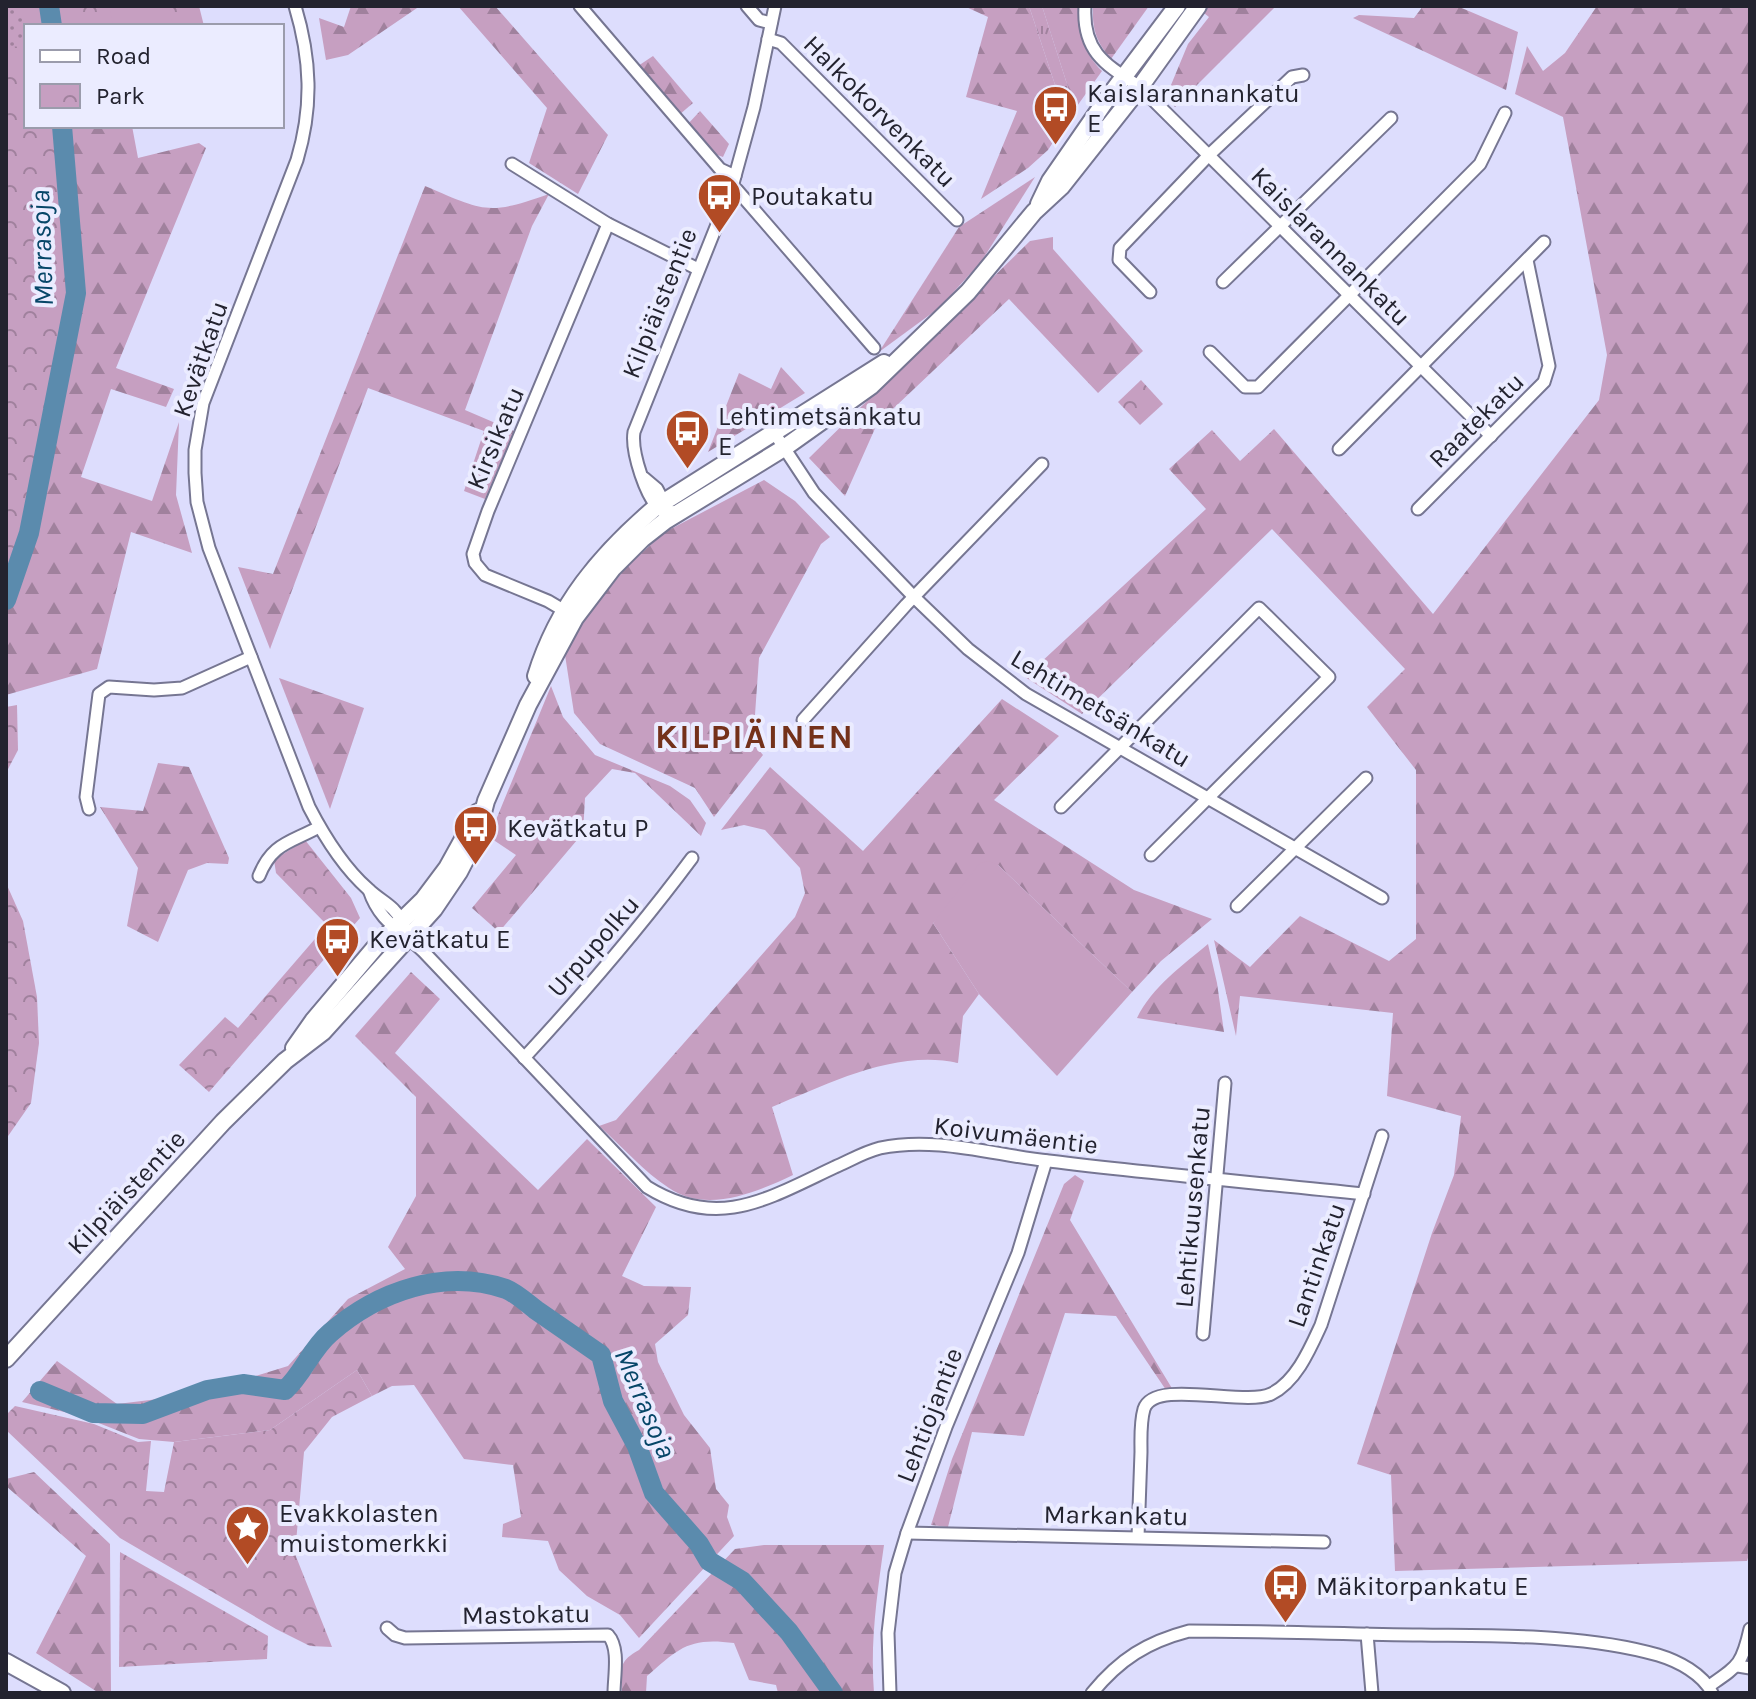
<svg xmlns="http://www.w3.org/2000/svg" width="1756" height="1699" font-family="Karla,sans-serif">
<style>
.grass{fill:url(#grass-tufts)}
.forest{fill:url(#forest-firs)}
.park{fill:url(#park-crowns)}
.garden{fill:url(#garden-dots)}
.pitch{fill:#c69fc1}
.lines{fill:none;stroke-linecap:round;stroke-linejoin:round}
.river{stroke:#5b8bad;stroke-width:20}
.street-casing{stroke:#767692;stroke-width:15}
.secondary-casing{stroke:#767692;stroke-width:20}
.street{stroke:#fff;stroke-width:11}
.secondary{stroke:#fff;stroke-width:16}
.labels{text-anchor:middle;stroke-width:8;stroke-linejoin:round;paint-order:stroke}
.poi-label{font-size:26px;fill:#23232f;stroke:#ebecff;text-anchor:start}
.street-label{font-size:26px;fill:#23232f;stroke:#ebecff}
.water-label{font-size:28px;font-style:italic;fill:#064668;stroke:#ebecff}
.district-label{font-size:34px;font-weight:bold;letter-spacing:2px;fill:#74311a;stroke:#ebecff}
</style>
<defs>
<pattern id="grass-tufts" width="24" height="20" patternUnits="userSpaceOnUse" patternTransform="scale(2)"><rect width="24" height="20" fill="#c69fc1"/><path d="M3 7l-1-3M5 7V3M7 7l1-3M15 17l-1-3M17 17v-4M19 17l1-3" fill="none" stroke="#a0819d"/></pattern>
<pattern id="forest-firs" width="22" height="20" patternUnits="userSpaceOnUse" patternTransform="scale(2)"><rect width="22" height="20" fill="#c69fc1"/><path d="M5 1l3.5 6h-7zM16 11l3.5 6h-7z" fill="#a0819d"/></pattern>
<pattern id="park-crowns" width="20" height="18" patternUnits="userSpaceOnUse" patternTransform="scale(2)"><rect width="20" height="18" fill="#c69fc1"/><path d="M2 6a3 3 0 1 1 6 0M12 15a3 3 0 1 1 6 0" fill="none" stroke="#a0819d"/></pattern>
<pattern id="garden-dots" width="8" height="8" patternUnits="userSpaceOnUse" patternTransform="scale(2)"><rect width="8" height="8" fill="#c69fc1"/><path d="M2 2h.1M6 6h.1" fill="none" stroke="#a0819d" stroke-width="1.8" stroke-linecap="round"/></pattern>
</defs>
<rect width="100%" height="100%" fill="#ddddfd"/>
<polygon class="grass" points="1029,6 1042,6 1075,109 1067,121"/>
<g class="forest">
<polygon points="351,6 420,6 348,55 326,60 319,18 344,27"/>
<polygon points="458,6 495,6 608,135 578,194 529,163 547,108"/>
<polygon points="964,6 1029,6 1067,121 1048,150 1028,168 981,199 1017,111 966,97 988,17"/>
<path d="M1042,6h37c-1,26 4,46 23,65l-27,38z"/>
<path d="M1093,6h56l-38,53c-15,-17 -19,-30 -18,-53z"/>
<polygon points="1204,6 1276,6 1175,107 1166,97 1188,44 1209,17 1200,10"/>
<polygon points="1423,6 1457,6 1518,32 1506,90 1353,18 1359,15 1414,18"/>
<polygon points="1597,6 1750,6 1750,1551 1747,1561 1395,1571 1391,1475 1357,1464 1432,1233 1454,1175 1461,1116 1387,1096 1393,1013 1240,996 1236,1036 1214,940 1250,967 1300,916 1389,961 1416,939 1416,770 1367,707 1405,669 1272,529 1082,714 1025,677 1206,509 1169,469 1212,430 1240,461 1274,429 1433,614 1599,400 1607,355 1563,117 1515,94 1527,46 1543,71 1565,53"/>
<polygon points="653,56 693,103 679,115 638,66"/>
<polygon points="700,111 729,144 723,157 712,153 687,125"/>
<polygon points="70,126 132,126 138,158 199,143 206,148 116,368 174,389 166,407 111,389 81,477 152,501 179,422 176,495 192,553 131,532 97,669 6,695 6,609 35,534 82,292"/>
<polygon points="1035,177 981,262 939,308 879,352 959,227"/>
<path d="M425,186c59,25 62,30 124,8l-17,32 -67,184 49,21 -29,68 -21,-8 20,-60 -116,-43 -98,261 -32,-82 35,7z"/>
<polygon points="1053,237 1053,249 1143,351 1098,393 1009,299 877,424 845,496 809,458 1030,241"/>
<polygon points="781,367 805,393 708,452 739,373 771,389"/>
<polygon points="764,480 795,501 830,537 821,544 759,658 753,743 763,755 714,817 695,788 600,744 574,713 565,655 582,623 627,566 665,532"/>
<polygon points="279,678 364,708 330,809"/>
<polygon points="551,686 563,717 595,755 670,786 690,800 706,823 701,836 635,773 612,769 585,798 583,833 499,932 472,908 516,855 489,837"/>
<path d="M1002,699l57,37 -65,64 140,90 78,29 -51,42 -29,31 -134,-127 -65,58 46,71 -16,22 -5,47c-63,-14 -130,21 -186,44l21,68c-36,17 -86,39 -124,13 -25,-16 -47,-42 -70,-62l17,-6 179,-203 10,-24 -5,-25 -35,-38 -21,-5 -23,5 49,-63 93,84z"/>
<polygon points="158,763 189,767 229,858 228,864 207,863 188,870 158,942 127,926 138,868 100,807 143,811"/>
<path d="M1208,944l9,39 7,49 -87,-14c15,-31 46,-53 71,-74z"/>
<polygon points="411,972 440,999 395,1053 538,1190 587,1139 656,1207 622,1276 644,1286 691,1287 688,1315 655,1344 658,1362 684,1415 710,1448 716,1489 729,1505 727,1517 734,1536 639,1638 620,1615 587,1596 559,1570 548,1541 502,1537 503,1524 521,1517 513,1465 464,1459 414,1385 392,1386 372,1396 357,1370 270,1430 174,1442 139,1439 81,1416 22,1402 57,1361 117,1404 183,1396 209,1385 246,1379 288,1366 348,1299 405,1269 388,1247 416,1196 416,1097 355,1036"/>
<polygon points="1075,1175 1084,1181 1070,1220 1173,1390 1166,1390 1116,1316 1065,1313 1024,1436 972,1432 948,1527 931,1525 952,1459 1064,1184"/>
<polygon points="34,1472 110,1544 111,1693 99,1693 36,1653 86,1556 6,1486 6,1479"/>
<path d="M764,1545h120c-7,50 -14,97 -10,148h-96l-2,-8 -27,-5 -15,-37c-45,-6 -55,5 -87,33l-1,17h-24c-1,-23 -5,-31 17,-43l96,-101z"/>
</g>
<g class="park">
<polygon points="6,6 199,6 204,26 26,26 26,126 55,126 68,294 22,533 6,573"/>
<polygon points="1141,380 1163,404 1140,425 1118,402"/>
<polygon points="17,705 18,750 6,773 6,707"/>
<polygon points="305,840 351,898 360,918 209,1092 179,1065 225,1017 238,1028 327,925 276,873 274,860"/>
<polygon points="6,883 23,921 37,997 39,1043 31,1103 6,1139"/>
<polygon points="357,1370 372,1396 332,1417 304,1452 295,1554 332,1647 310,1646 276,1629 120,1538 6,1430 6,1415 15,1406 94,1424 138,1442 151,1441 146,1491 164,1492 174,1442 270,1430"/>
<polygon points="120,1552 268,1636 267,1659 119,1667"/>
</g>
<polygon class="garden" points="6,6 22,6 25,46 6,47"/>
<g class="pitch">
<polygon points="109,6 169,6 173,26 113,26"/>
<polygon points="989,861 998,865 1132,992 1057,1076 979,994 933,923 980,863"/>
</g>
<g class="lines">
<g class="river">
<polyline points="49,6 52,26"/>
<polyline points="6,600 29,533 76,293 62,126"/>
<path d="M40,1391l53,22 50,1 64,-24 36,-6 42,6c18,-16 26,-41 45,-57 48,-42 114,-65 176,-44 10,4 21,14 30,21 22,15 43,30 65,45l12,46 24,45 17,47 45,51 10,17 33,20 47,51 44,61"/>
</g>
<defs>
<g id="street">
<path d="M295,6c16,53 18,101 2,154l-94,243 -8,47v23l2,29 12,46 100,259c15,29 34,60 59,82 15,14 25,15 36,35"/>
<polyline points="580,6 720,169 735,176"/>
<polyline points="747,6 759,20 771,23"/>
<path d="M1085,6c-3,46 21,59 55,81l351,349"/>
<polyline points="768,39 781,43 957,220"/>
<polyline points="512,164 608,224 698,269"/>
<polyline points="732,187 737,190 874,348"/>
<polyline points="1223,282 1391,118"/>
<polyline points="1150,292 1119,260 1120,248 1209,155 1292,77 1303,75"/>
<polyline points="1210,352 1245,387 1258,387 1480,164 1505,113"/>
<polyline points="775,434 814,493 914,597 968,649 1026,694 1382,898"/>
<polyline points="1339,449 1544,242"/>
<polyline points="644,478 657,489 667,508"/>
<polyline points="1418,509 1544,382 1549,366 1527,260"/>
<path d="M679,512l-17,-1c-16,-11 -31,-60 -28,-79l98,-245 22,-80 21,-101"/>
<polyline points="570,614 548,601 485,575 475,563 473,554 488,511 608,224"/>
<polyline points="803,720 906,605 1042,464"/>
<polyline points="1061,807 1259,608 1329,677 1151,855"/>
<polyline points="89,809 86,797 99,694 109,687 154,690 182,688 251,657"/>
<path d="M259,876c13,-33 31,-33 60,-49"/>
<path d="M369,890c11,33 31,39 54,61l224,236c71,44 120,12 188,-20 14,-6 29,-15 45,-19 55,-12 114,7 169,13 105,13 210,22 315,33"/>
<polyline points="1237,906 1366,778"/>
<path d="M524,1058c59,-64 116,-130 168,-200"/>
<polyline points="1203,1334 1225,1083"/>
<polyline points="907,1533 1324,1542"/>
<path d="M1138,1537c1,-28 2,-57 3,-85 0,-14 -1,-29 3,-43 10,-31 101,-2 127,-15 25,-12 39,-45 50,-69l61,-189"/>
<path d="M387,1628l8,7 10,3 203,-3c12,13 6,41 6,58"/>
<polyline points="1367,1634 1372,1693"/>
<polyline points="1738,1666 1750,1668"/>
<path d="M1709,1686c29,-20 33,-21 41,-57"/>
<polyline points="890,1693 888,1633 895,1573 907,1533 946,1427 1018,1253 1046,1161"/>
<path d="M1092,1693c28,-34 55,-51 97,-62 77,0 155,3 232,4 76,1 164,-1 237,20 20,6 45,19 54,38"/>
</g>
<g id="secondary">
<polyline points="1039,204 1050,181 1104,103 1177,6"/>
<path d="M536,676c22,-71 64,-121 120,-169l228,-144"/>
<polyline points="294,1048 313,1021 378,944 423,900 447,868 478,812"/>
<polyline points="6,1359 223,1122 285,1061 323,1032 434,909 459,872 476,839 486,801 528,705 575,618 613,568 642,539 665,521 784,448 871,386 968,292 1034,212 1061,187 1140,87 1198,6"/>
<polyline points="6,1662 62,1693"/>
</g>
</defs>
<use href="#street" class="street-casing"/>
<use href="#secondary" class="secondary-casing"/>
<use href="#street" class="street"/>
<use href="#secondary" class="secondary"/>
</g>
<defs>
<symbol id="bus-pin" viewBox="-11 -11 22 30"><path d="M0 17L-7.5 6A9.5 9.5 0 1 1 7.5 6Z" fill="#b24b25" stroke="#ebecff"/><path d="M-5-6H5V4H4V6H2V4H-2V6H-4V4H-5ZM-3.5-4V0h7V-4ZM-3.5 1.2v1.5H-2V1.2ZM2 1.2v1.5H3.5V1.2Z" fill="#fff"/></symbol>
<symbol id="sight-pin" viewBox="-11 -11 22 30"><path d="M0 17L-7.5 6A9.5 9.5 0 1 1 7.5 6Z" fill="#b24b25" stroke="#ebecff"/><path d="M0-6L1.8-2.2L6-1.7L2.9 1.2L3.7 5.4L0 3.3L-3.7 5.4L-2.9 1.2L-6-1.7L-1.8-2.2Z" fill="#fff"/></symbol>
</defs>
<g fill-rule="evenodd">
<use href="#bus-pin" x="1030" y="82" width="51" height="69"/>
<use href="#bus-pin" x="694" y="170" width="51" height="69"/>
<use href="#bus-pin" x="662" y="406" width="51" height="69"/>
<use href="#bus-pin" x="450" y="802" width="51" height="69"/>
<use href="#bus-pin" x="312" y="914" width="51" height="69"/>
<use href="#sight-pin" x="222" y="1502" width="51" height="69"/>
<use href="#bus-pin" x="1260" y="1560" width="51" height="69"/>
</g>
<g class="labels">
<g class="poi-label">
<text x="1087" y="102">Kaislarannankatu<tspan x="1087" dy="30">E</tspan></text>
<text x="751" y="205">Poutakatu</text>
<text x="718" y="425">Lehtimetsänkatu<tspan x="718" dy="30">E</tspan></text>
<text x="507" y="837">Kevätkatu P</text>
<text x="369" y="948">Kevätkatu E</text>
<text x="279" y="1522">Evakkolasten<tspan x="279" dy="30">muistomerkki</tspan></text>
<text x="1316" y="1595">Mäkitorpankatu E</text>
</g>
<g class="street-label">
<text transform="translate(880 111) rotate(45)" y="9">Halkokorvenkatu</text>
<text transform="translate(1331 246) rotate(45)" y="9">Kaislarannankatu</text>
<text transform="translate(659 303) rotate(-68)" y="9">Kilpiäistentie</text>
<text transform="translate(200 359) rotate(-71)" y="9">Kevätkatu</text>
<text transform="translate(1476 420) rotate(-45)" y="9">Raatekatu</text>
<text transform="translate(495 438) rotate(-67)" y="9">Kirsikatu</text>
<text transform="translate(1101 708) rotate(31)" y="9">Lehtimetsänkatu</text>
<text transform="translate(593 946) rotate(-49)" y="9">Urpupolku</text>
<text transform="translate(1016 1135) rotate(7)" y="9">Koivumäentie</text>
<text transform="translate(126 1192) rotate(-47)" y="9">Kilpiäistentie</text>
<text transform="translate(1192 1207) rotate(-85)" y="9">Lehtikuusenkatu</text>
<text transform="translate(1316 1265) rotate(-71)" y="9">Lantinkatu</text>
<text transform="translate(929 1415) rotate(-69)" y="9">Lehtiojantie</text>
<text transform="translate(1116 1515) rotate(1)" y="9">Markankatu</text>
<text transform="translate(526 1614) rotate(-1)" y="9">Mastokatu</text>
</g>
<g class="water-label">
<text transform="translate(41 248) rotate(-92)" y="10">Merrasoja</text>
<text transform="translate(646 1403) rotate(67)" y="10">Merrasoja</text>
</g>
<g class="district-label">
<text x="755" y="748">KILPIÄINEN</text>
</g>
</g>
<rect width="1756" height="1699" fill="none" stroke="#23232f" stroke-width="16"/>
<rect x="24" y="24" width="260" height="104" fill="#ebecff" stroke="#9b9cac" stroke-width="2"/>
<rect x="40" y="50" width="40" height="12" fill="#ffffff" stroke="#9b9cac" stroke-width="2"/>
<text x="96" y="64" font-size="24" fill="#23232f">Road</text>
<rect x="40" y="84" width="40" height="24" fill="url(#park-crowns)" stroke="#9b9cac" stroke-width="2"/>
<text x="96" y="104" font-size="24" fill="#23232f">Park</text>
</svg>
